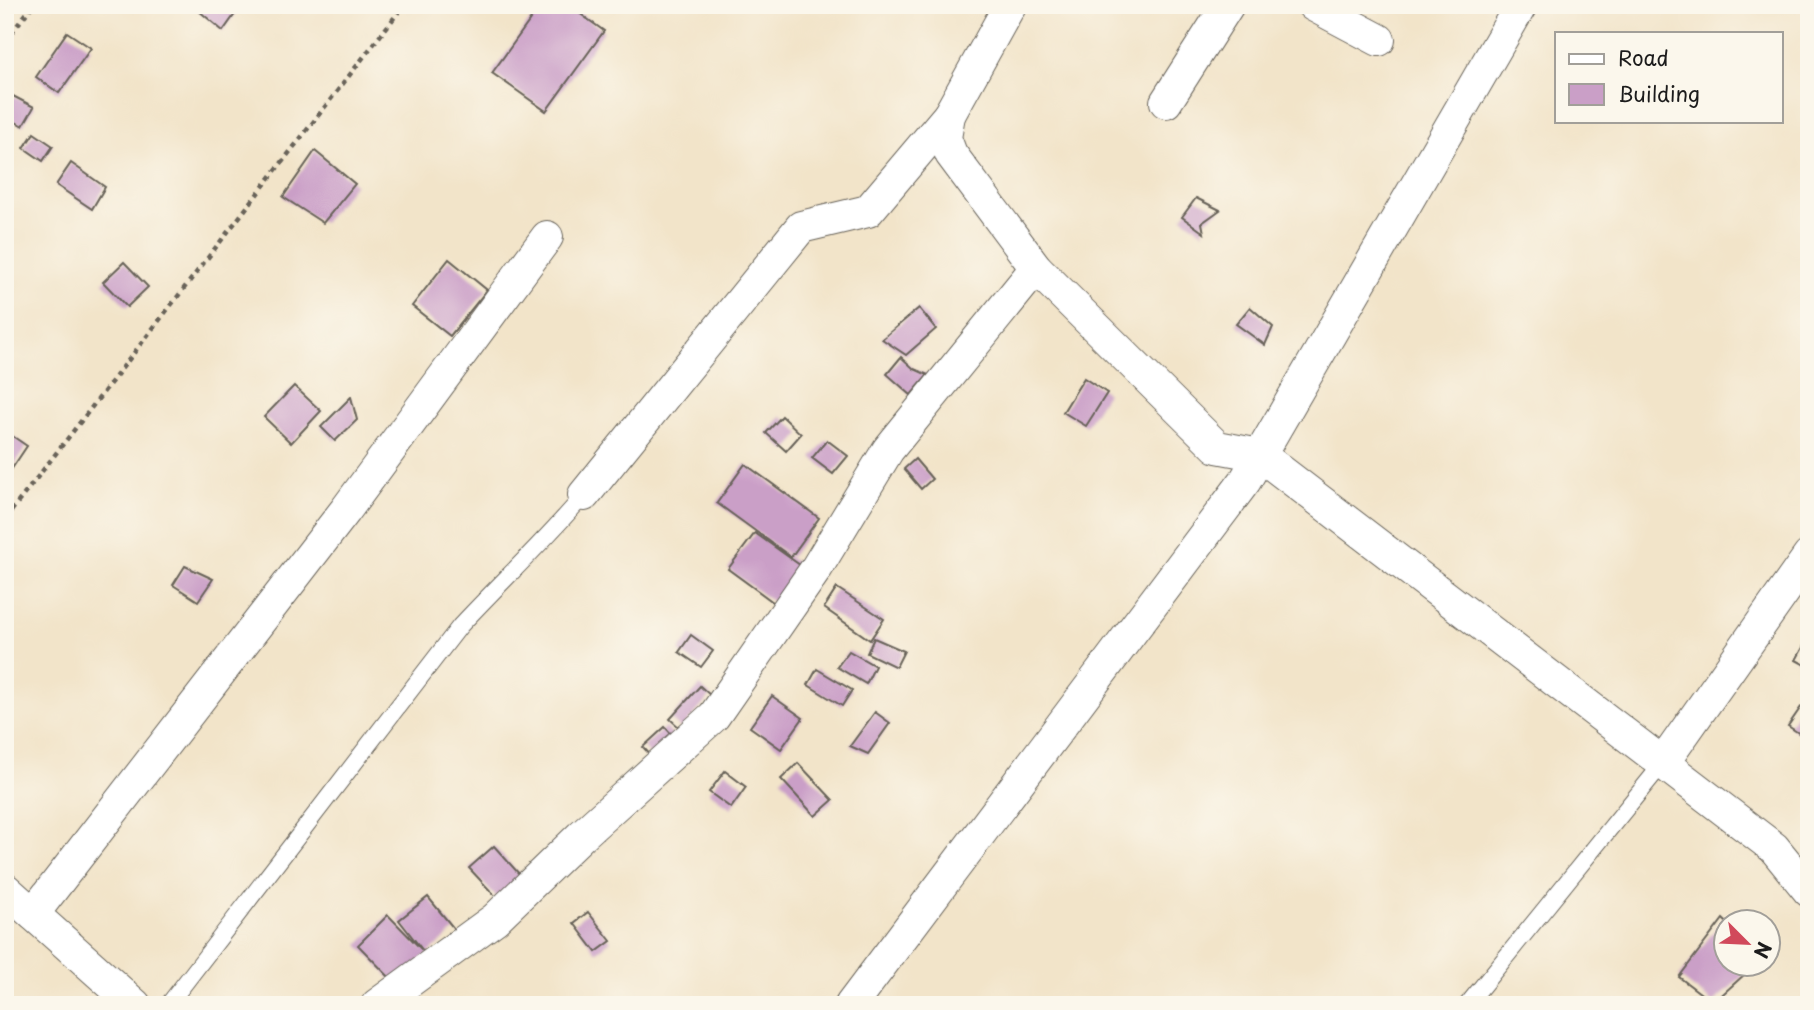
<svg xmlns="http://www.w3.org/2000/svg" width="1814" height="1010" font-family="'Playpen Sans',sans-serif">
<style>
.building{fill:#ca9fc7}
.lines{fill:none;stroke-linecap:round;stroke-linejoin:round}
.lane-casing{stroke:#676259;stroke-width:18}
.street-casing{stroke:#676259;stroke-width:34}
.path{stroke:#676259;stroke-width:4.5;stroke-dasharray:5 5;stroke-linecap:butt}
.lane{stroke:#fff;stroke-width:16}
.street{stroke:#fff;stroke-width:32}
</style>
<rect width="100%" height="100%" fill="#fbf7ec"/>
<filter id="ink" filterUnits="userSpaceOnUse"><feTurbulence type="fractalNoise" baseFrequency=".0143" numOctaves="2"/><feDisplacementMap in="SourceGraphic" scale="14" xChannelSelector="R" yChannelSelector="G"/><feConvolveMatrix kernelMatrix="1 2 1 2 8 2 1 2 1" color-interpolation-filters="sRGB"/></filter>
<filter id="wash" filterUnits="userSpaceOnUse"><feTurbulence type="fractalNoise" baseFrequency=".00686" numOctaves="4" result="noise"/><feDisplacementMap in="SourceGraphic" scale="28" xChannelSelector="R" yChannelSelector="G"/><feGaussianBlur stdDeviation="1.57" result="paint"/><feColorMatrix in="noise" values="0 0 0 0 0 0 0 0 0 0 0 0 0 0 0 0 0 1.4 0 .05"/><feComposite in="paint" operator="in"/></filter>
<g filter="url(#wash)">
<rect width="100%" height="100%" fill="#f2e4c9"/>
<g id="blocks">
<g class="building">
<polygon points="192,5 238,5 240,7 223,31"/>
<polygon points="541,5 568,5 604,31 546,111 492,73"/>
<polygon points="67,32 91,48 59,93 36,77"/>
<polygon points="11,95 34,107 23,126 5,116 5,105"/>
<polygon points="34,133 53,146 43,161 24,148"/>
<polygon points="315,151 355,184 323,223 283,197"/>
<polygon points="71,163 105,187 92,209 56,185"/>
<polygon points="1196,198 1220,210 1202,223 1204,233 1182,217"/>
<polygon points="449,259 487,290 450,336 412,306"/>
<polygon points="124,262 148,287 127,307 103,282"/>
<polygon points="1250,307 1273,327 1265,345 1236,324"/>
<polygon points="919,308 936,329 906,355 882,339"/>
<polygon points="901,357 914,369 928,375 911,395 887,374"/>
<polygon points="1084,378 1107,393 1086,426 1063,412"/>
<polygon points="294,386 321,411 291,443 264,417"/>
<polygon points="351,397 357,420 335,441 321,427"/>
<polygon points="782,416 801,434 786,451 766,433"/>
<polygon points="5,431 27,446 5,479"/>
<polygon points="827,440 848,456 833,474 812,458"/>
<polygon points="915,459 932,479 921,489 904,469"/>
<polygon points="745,464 819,518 791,557 717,503"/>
<polygon points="755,533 804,568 777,605 728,569"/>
<polygon points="185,566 213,579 198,601 173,585"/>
<polygon points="837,588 884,619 870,640 824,608"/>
<polygon points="691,635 713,651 701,667 679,652"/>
<polygon points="874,638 904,651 896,667 867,653"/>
<polygon points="1806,642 1809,643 1809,667 1796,660"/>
<polygon points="849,651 875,666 866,684 837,667"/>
<polygon points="817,669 852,690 842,706 808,685"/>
<polygon points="700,686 711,696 681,729 670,719"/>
<polygon points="772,696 803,718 781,749 750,727"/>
<polygon points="1801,707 1809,712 1809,740 1788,726"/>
<polygon points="875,712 890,723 868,754 850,746"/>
<polygon points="665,727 675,738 653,758 643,747"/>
<polygon points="798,763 833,800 815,816 781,779"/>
<polygon points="725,771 746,787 731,808 709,792"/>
<polygon points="494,846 521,876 497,898 469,868"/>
<polygon points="428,897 455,930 395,983 358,945 388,915 424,952 399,920"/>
<polygon points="588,912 611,941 596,952 574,923"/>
<polygon points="1723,919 1727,923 1727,964 1756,964 1713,1003 1679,977"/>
</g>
</g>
</g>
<g filter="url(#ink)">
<use href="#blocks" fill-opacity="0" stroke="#676259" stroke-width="2"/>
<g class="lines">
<defs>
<g id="lane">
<path d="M168,1005l292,-379c41,-44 85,-85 124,-131"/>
<polyline points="1467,1005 1663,763"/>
</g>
<g id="street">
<polyline points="1313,5 1379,40"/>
<polyline points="1166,102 1228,5"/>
<polyline points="949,115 1010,5"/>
<polyline points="584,495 801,227 868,211 949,115 945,138 951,154 1036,268 1217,447 1260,455 1774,848 1809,891"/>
<polyline points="1663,763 1809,556"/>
<polyline points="5,889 135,1005"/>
<polyline points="33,914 345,511 547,237"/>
<polyline points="377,1005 495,919 581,836 714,716 816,569 888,450 1036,268"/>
<polyline points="851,1005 1245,481 1521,5"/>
</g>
</defs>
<use href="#lane" class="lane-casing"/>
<use href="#street" class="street-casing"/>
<g class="path">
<polyline points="5,41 33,5"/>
<polyline points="5,519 404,5"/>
</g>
<use href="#lane" class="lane"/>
<use href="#street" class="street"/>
</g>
</g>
<rect width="1814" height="1010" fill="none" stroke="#fbf7ec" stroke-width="28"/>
<rect x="1555" y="32" width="228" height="91" fill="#fbf7ec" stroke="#a29f99" stroke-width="2"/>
<rect x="1569" y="54" width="35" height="10" fill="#ffffff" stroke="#a29f99" stroke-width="2"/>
<text x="1618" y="66" font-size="21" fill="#1c1c1c">Road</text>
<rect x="1569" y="84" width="35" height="21" fill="#ca9fc7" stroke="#a29f99" stroke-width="2"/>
<text x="1618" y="102" font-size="21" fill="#1c1c1c">Building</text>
<g transform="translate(1747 943) rotate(114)"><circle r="33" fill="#fbf7ec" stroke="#a29f99" stroke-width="2"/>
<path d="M0-5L12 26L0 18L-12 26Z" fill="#d1495b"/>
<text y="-10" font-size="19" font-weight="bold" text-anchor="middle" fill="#1c1c1c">N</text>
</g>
</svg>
